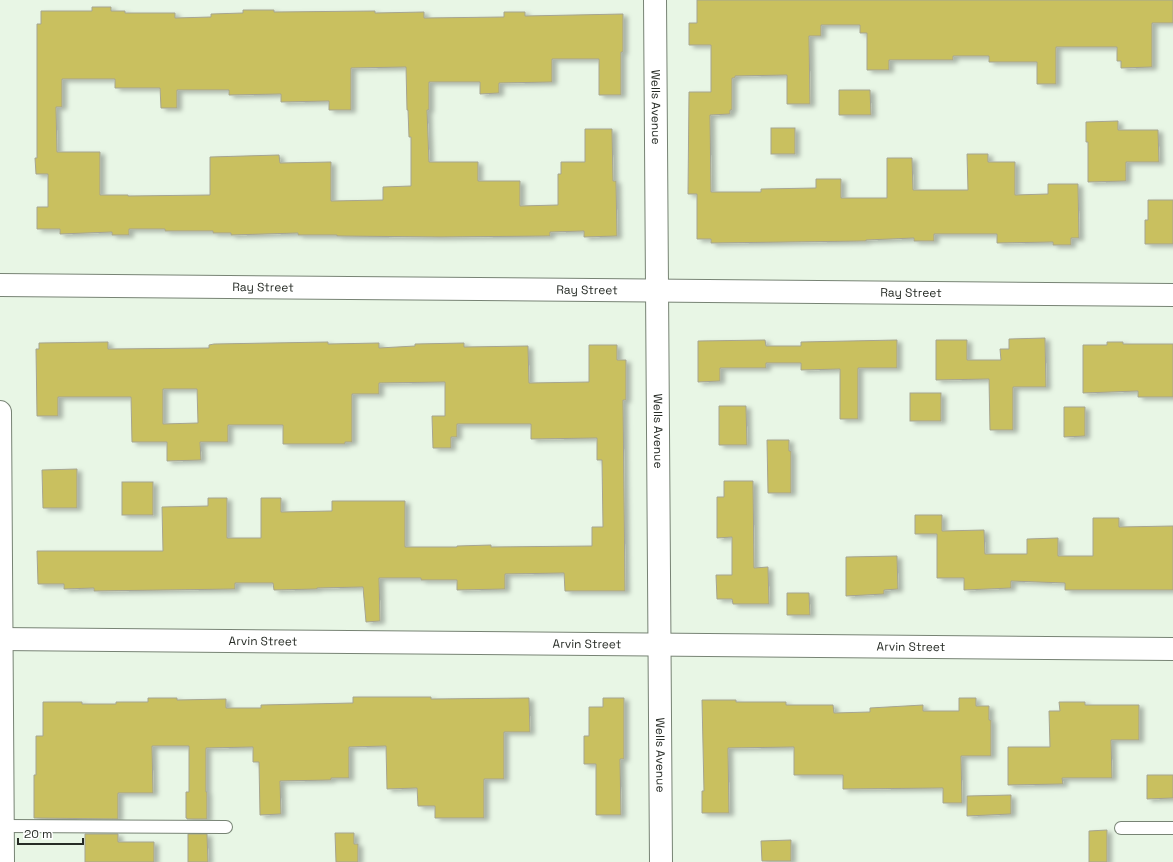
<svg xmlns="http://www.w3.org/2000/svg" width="1173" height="862" font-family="'Space Grotesk',sans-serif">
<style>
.building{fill:#c9c05e;stroke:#a6a592;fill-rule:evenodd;filter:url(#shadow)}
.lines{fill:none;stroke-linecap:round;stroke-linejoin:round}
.lane-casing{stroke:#778374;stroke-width:14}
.street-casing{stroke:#778374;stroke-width:24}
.lane{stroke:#fff;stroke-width:12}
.street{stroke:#fff;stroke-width:22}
.labels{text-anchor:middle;stroke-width:4;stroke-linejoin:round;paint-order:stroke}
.street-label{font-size:12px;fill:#262b25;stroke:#fff}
</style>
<defs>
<filter id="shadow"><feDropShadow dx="4.5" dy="2.5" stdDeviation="2" flood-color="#0004"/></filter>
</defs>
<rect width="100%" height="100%" fill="#e8f6e5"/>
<g class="building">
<polygon points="697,0 1173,0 1173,23 1152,23 1152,67 1121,68 1121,61 1117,61 1117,47 1056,47 1056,84 1037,84 1037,62 989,62 989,56 953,56 953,60 889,60 889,70 867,70 867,33 860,33 860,25 821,25 821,36 809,36 810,104 787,104 787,75 735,76 735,78 732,78 732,110 730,110 730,114 710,115 711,192 761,192 761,189 816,188 816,179 841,179 841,198 887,198 887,158 912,158 913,190 968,190 967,154 988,154 988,162 1015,162 1015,195 1048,194 1048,184 1078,184 1079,238 1071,238 1071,245 1053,245 1053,242 997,243 997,234 934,234 934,241 914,241 914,238 866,240 866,241 711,243 711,239 697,239 697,194 688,194 689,92 711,92 711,45 689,45 689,23 697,23"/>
<path d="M92,7h19v4h14v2h50v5l36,-1v-3l32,-1v-3h31v2l101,-1v2l49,-1v6l80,-1v-5h21v4l98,-2v38h-2v43h-22v-36h-47v23l-53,1v10l-19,1v-12h-51v28h-2l2,52h49v19h42v25l38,-1v-31h3v-12h24v-33h27l1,52h3l1,55 -33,1v-6l-34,1v4l-110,1 -103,-1v-1h-39v-2l-67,2v-2h-18v-2h-48v-2h-36v6h-17v-3l-52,2v-5h-23v-22h11v-33h-12l-1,-16h2v-134h4v-13h51zM406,67l1,43h1l1,27h2v49l-28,1v13l-52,1v-39l-51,1 -1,-8 -69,2v38l-82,1v-1h-28v-43h-43l-1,-45h6v-28h53v9h45l1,20h16v-18h52v5l52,-1v8l48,-1v9h22v-42z"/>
<polygon points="839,90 870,90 871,115 839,115"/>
<polygon points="1118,121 1118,130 1158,130 1159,162 1126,162 1126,181 1088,182 1088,142 1086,142 1086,122"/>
<rect x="771" y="128" width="24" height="26"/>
<polygon points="1148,200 1173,200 1173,244 1145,244 1145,220 1148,220"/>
<polygon points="1045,338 1046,387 1013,387 1013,430 990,430 989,379 936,380 936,340 967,340 967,360 1001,360 1000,349 1009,349 1009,339"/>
<polygon points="765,340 766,346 801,346 801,342 897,340 897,368 858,368 858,419 840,419 840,369 801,370 801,363 766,363 766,368 720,368 720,381 698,382 698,341"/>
<path d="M108,342v7l101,-1v-3l5,-1 114,-2v2l51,-1v5l36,-2v-2l49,-1v4l64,-1 1,37 60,-1v-37h28v15h9v40h-3l2,191h-60l-1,-18 -59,1v15l-48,1v-10h-36v-2h-42l1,43 -14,1 -3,-35 -46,1v1l-43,1 -1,-7h-38v6l-141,2v-3l-30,1v-5h-26l-1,-33h126l-1,-44 46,-1v-8h19v40h34v-40h20v14l51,-1v-10h73v46h52v-1l34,-1v2l101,-1v-19h11l-1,-67h-5v-22l-66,1v-15h-74v13h-6v11h-18l-1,-32h13v-34l-66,1v11h-27v48h-7v2h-62v-19h-55v17h-28l1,18 -34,1v-19h-35l-1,-45h-73v19h-21l-1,-67h3v-6zM163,389h34l1,34 -35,1z"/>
<polygon points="1107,342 1123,342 1123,344 1173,344 1173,397 1138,397 1138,391 1083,393 1083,345 1107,345"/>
<rect x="910" y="393" width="31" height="28"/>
<polygon points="719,406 746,406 747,445 719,445"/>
<polygon points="1064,407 1085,407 1085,436 1064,437"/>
<polygon points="767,440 789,440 789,451 791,451 791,493 768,493"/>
<polygon points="77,469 77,508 43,508 42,470"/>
<polygon points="724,481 753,481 754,568 768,567 769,604 733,604 732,599 717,599 716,575 732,575 732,537 717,538 717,497 724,497"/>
<rect x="122" y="482" width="31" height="33"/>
<polygon points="915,515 942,515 942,531 984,530 985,554 1027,554 1027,539 1058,538 1058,556 1093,556 1093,518 1119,518 1119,527 1173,526 1173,590 1065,590 1065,583 1011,581 1011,588 964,590 964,578 937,578 937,534 915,534"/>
<polygon points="897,556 898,589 884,590 884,594 846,596 846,557"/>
<polygon points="787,593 809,593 810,615 787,615"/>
<polygon points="353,697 431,697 431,699 529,698 530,732 504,732 504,779 484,779 484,818 435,818 435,806 418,806 417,788 387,789 386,746 349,747 349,778 331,778 331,780 280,781 281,814 260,815 259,762 253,762 253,747 206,748 206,792 207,792 207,819 187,819 187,818 186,818 186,792 189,792 189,746 152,746 153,793 118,793 118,819 34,818 34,775 36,775 36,736 43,736 43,702 82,702 82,704 116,704 116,702 148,702 148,698 177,698 177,700 226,699 226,708 261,708 261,705 353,703"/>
<polygon points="603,698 624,698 624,759 620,759 621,815 596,815 596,764 584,764 584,736 589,736 589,707 603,707"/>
<polygon points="959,698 976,698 976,706 989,706 989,720 991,720 991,756 961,756 962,803 943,803 943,788 843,789 843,775 794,775 794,747 728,748 729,813 702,813 702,791 704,791 702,700 736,700 736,702 786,702 786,705 833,705 834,713 870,712 870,708 923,705 923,711 959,711"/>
<polygon points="1059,702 1085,702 1085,705 1139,705 1139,740 1111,740 1112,778 1062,778 1063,784 1008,785 1008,747 1050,747 1049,711 1060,711"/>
<polygon points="1147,775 1173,775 1173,798 1147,799"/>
<polygon points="1011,795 1011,814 967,816 967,796"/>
<polygon points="1107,830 1107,862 1089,862 1089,831"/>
<polygon points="335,833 354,833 354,844 358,844 358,862 336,862"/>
<polygon points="85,834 118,834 118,842 154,842 154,862 85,862"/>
<polygon points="188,834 207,834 208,862 188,862"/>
<polygon points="791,840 791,861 762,861 761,841"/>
</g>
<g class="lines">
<defs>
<g id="lane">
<polyline points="3,826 226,827"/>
<polyline points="1121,828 1173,828"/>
</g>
<g id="street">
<path id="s1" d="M655,0l6,862"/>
<path id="s2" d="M0,285l1173,10"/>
<polyline points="0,412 3,862"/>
<path id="s3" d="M0,639l1173,10"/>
</g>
</defs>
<use href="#lane" class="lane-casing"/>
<use href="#street" class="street-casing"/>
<use href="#lane" class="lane"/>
<use href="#street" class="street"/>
</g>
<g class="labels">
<g class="street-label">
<text dy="4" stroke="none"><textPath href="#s1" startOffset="107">Wells Avenue</textPath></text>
<text dy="4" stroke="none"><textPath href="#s2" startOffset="263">Ray Street</textPath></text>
<text dy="4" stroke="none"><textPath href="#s2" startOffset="587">Ray Street</textPath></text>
<text dy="4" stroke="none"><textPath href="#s2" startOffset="911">Ray Street</textPath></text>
<text dy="4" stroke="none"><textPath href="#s1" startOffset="431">Wells Avenue</textPath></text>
<text dy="4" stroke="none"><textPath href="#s3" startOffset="263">Arvin Street</textPath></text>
<text dy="4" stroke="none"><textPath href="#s3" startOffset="587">Arvin Street</textPath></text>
<text dy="4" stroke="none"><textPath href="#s3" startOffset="911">Arvin Street</textPath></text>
<text dy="4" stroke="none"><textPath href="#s1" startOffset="755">Wells Avenue</textPath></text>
</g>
</g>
<path d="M18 838v6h65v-6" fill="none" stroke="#262b25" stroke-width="2"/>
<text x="24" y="838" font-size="12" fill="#262b25" stroke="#ffffff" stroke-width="3" paint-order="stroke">20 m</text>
</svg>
